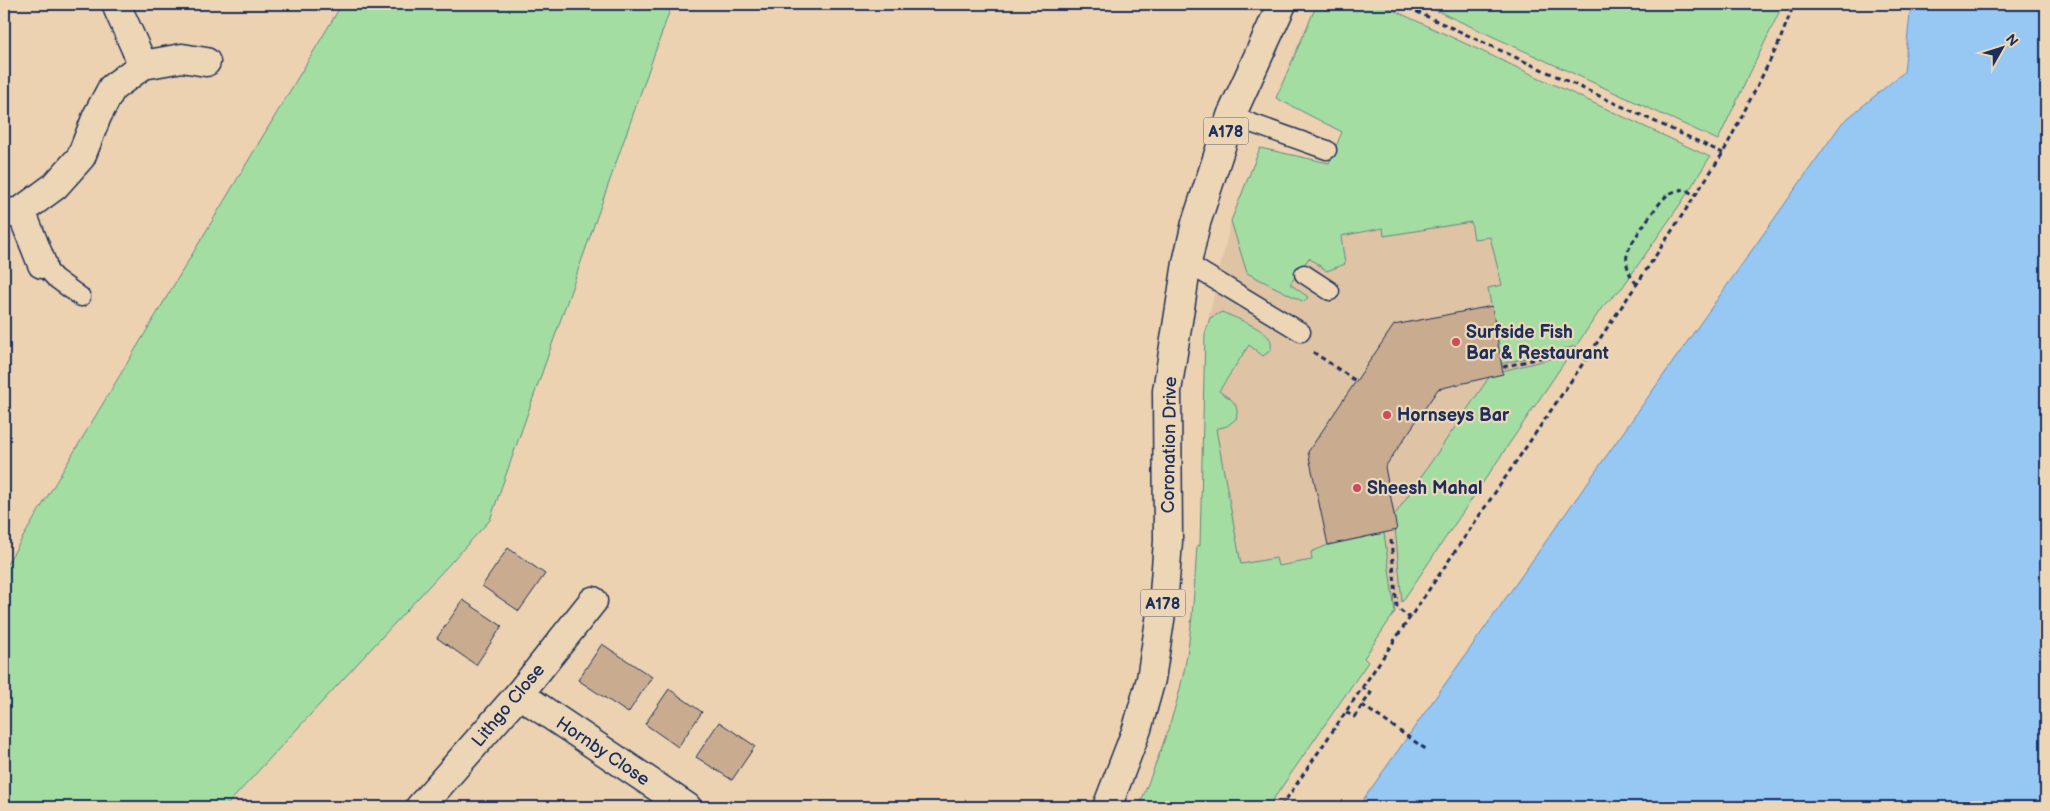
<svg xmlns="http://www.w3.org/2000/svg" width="2050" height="811" font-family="'Balsamiq Sans',sans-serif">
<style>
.built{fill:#dec3a5}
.green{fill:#a4dda2;stroke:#608680}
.water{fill:#97c7f3;stroke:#658ab7}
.building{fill:#c9ab90;stroke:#1b2f5e}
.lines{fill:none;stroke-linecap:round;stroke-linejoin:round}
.lane-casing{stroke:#1b2f5e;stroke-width:21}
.street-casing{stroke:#1b2f5e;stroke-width:31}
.primary-casing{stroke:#1b2f5e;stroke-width:31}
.path{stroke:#1b2f5e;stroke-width:3;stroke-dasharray:5 4;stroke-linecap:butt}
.lane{stroke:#ecd6b5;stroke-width:18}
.street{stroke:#ecd6b5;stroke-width:28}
.primary{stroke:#ecd6b5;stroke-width:28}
.poi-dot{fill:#d1495b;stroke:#ecd6b5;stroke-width:2}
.labels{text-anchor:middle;stroke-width:4.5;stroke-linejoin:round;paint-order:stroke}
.shield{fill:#ecd6b5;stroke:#5a6178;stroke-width:1}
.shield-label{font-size:16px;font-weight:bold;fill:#1b2f5e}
.poi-label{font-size:18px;font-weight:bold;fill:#1b2f5e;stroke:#ecd6b5;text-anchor:start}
.street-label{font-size:18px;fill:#1b2f5e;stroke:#ecd6b5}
</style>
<rect width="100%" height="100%" fill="#ecd2b0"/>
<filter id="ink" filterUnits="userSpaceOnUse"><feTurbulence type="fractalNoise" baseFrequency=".02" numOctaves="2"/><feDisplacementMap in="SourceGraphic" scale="10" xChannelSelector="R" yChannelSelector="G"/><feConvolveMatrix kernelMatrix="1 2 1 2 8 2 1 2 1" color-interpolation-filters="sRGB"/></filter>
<g filter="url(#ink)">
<polygon class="built" points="1260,148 1432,186 1603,306 1363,658 1200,546 1205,334 1231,221"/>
<g class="green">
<polygon points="342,4 672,4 490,520 225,807 4,807 4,569"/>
<polygon points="1317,4 1380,4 1710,157 1681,203 1622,288 1603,306 1576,346 1501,364 1488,288 1502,285 1490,237 1474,239 1471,222 1384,236 1383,228 1341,236 1345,264 1327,271 1309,258 1290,284 1308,297 1304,302 1247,273 1231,221 1260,148 1329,163 1342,132 1276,98"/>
<polygon points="1422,4 1783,4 1718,140"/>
<path d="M1222,312c11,5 41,16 47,26 3,3 2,8 2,12l-8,6 -14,-11 -30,46c12,9 21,11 17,28l-9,7 -11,3 25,135 35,-6 2,8 34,-6 -1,-8 17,-7 56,-12 11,79 -31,46 4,4 -100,145h-129c15,-39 31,-78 41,-118 12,-48 14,-96 17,-144l3,1 5,-212 5,-16z"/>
<polygon points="1570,354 1402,602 1394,516 1490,376 1502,371"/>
</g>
<polygon class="water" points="1911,4 2046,4 2046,807 1358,807 1842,123 1904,72"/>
<g class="building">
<polygon points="1492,306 1503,374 1438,389 1385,467 1397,530 1328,545 1308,452 1394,325"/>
<polygon points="508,548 545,574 519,611 482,586"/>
<polygon points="463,600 502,626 476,665 437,638"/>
<polygon points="602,644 652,677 628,713 578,680"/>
<polygon points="669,689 702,712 678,747 645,724"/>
<polygon points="719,722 755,746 732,780 696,757"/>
</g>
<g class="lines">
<defs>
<g id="lane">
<polyline points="1231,116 1327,150"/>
<polyline points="1187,263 1301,332"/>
<polyline points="42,264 55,278 81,297"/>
<polyline points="1304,274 1330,291"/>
</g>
<g id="street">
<polyline points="118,9 143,65"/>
<polyline points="21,211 42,264"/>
<polyline points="4,214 21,211 55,186 81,157 97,116 112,88 143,65 182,58 206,62"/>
<polyline points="519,694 687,807"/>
<polyline points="420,807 519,694 593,601"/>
</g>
<polyline id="primary" points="1107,807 1137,729 1151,679 1164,594 1168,541 1167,391 1187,263 1196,223 1231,116 1282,4"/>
</defs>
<use href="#lane" class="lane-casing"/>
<use href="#street" class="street-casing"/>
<use href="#primary" class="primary-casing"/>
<g class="path">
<polyline points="1400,4 1723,153"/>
<polyline points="1786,4 1792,9"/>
<path d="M1637,284c-8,-7 -13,-22 -9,-33 3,-9 33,-53 41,-57 5,-3 11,-4 16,-5l9,6"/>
<polyline points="1313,352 1356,381"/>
<polyline points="1503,367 1572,350 1586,358"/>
<polyline points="1391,540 1397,608 1410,618"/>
<polyline points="1362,705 1427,750"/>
<polyline points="1346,712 1354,717 1371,693 1363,688"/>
<polyline points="1281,807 1637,284 1723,153 1778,45 1794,4"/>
</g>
<use href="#lane" class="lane"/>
<use href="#street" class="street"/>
<use href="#primary" class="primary"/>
</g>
</g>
<g class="poi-dot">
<circle cx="1456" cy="342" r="5"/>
<circle cx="1387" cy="415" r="5"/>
<circle cx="1357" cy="488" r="5"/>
</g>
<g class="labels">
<g class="shield">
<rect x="1203.5" y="117.5" width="45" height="27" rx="4"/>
<rect x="1140.5" y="589.5" width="45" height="27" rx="4"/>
</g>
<g class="shield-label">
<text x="1226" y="137">A178</text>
<text x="1163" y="609">A178</text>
</g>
<g class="poi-label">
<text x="1466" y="338">Surfside Fish<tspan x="1466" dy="21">Bar &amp; Restaurant</tspan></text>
<text x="1397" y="421">Hornseys Bar</text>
<text x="1367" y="494">Sheesh Mahal</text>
</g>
<g class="street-label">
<text transform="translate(1169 445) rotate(-89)" y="6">Coronation Drive</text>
<text transform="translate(508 705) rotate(-50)" y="6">Lithgo Close</text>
<text transform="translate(603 751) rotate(34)" y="6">Hornby Close</text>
</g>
</g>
<rect width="2050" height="811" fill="none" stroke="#ecd6b5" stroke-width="20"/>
<rect x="10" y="10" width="2030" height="791" fill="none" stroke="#1b2f5e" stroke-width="2" filter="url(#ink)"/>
<g transform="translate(2002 48) rotate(51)" stroke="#ecd6b5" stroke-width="4" paint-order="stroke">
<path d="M0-4L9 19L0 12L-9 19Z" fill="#1b2f5e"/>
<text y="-8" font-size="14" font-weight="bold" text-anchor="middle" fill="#1b2f5e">N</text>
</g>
</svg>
